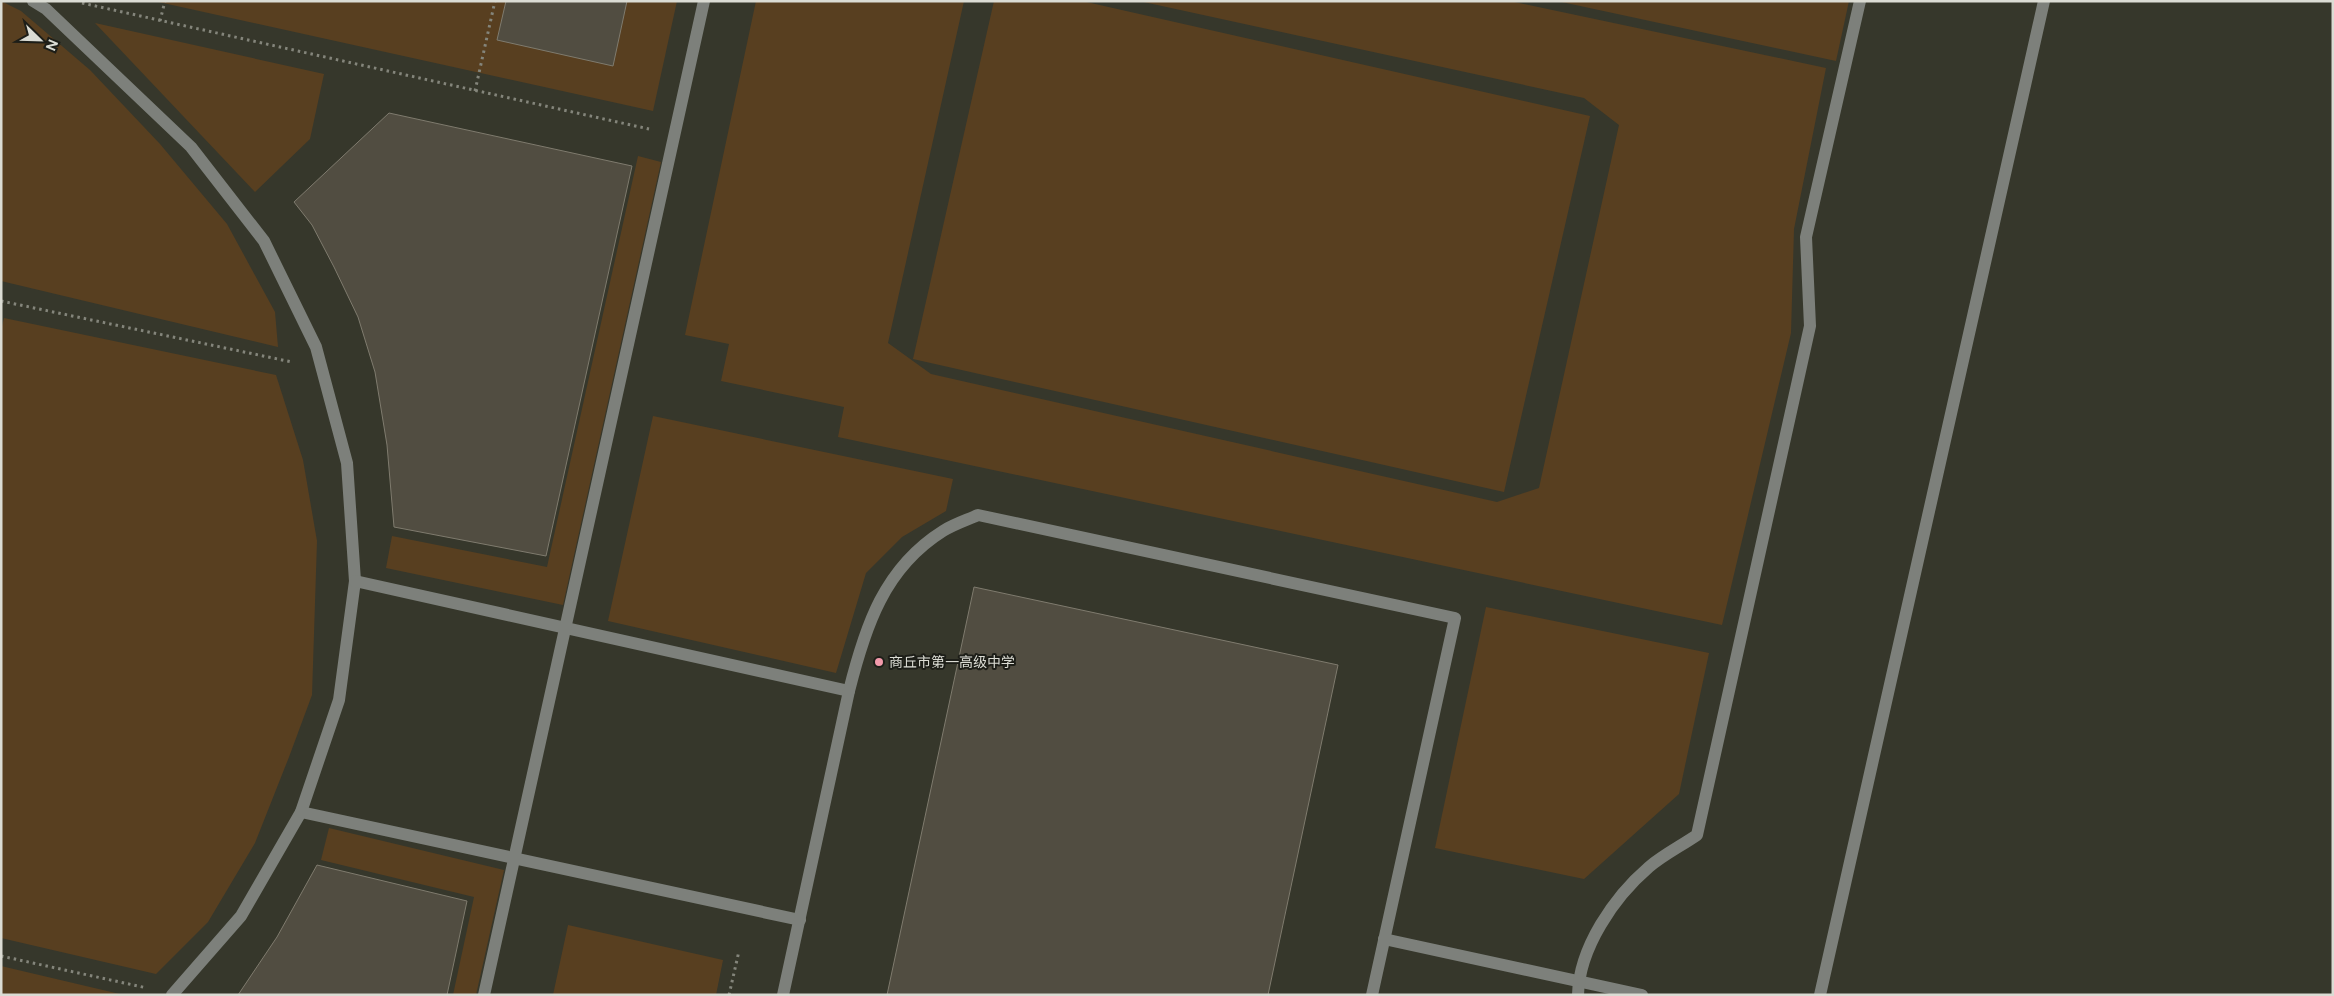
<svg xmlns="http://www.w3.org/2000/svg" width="2334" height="996" font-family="Figtree,'Noto Sans SC',sans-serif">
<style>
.green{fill:#583f20}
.building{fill:#514d41;stroke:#7f7b6e}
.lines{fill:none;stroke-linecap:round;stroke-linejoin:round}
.path{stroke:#84857b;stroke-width:3;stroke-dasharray:2.5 4;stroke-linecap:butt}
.minor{stroke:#7d807b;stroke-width:12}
.poi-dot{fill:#f39aab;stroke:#1d1e18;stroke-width:2}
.labels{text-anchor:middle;stroke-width:4;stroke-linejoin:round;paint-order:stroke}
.poi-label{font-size:14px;fill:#dbdcd4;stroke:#1d1e18;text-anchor:start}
</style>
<rect width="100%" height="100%" fill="#36372b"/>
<g class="green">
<polygon points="1,1 21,11 90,70 160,144 227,224 275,312 278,347 1,281"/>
<polygon points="154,1 677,1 653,111"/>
<polygon points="756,1 964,1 888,343 931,374 1497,502 1539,488 1619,125 1584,98 1139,1 1510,1 1826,68 1794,229 1791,333 1722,625 838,437 844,407 721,381 729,344 685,335"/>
<polygon points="994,1 1082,1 1590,116 1504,492 913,359"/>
<polygon points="1557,1 1849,1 1836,61"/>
<polygon points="95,23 324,74 310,139 255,192"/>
<polygon points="638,156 661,162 563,605 386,568 392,536 547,567"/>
<polygon points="4,318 276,375 303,460 317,541 312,695 289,757 255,843 208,922 156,974 1,938 1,330"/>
<polygon points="653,416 953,479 946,511 902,537 866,573 836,673 608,621"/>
<polygon points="1486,607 1709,653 1679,794 1584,879 1435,848"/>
<polygon points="329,828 504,870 476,995 453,995 474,897 321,860"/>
<polygon points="568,925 723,960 716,995 553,995"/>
<polygon points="1,966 124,995 1,995"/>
</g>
<g class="building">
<polygon points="506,1 627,1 613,66 497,40"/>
<polygon points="389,113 632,166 546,556 394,527 387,445 375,372 358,317 334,267 312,225 294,202"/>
<polygon points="974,587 1338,665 1268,995 887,995"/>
<polygon points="317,865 467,901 447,995 238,995 277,937"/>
</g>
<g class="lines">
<g class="path">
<polyline points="82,3 649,129"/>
<polyline points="160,21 165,1"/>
<polyline points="475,91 495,1"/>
<polyline points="1,301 292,362"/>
<polyline points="1,956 147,988"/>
<polyline points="729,995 739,951"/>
</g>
<g class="minor">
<polyline points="33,1 46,9 191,147 264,241 316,347 347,463 355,581 339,700 301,812 241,916 172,995"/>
<polyline points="355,581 849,691"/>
<polyline points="301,812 800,920"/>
<polyline points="1384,939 1642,995"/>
<polyline points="484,995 704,1"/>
<path d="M783,995l66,-304c16,-64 35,-123 94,-160 11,-7 24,-11 35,-16l477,103 -83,377"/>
<path d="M1578,995c1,-47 36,-98 71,-128 14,-12 32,-21 48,-32l113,-509 -4,-89 54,-236"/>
<polyline points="1820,995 2044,1"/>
</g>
</g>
<circle class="poi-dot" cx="879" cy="662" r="5"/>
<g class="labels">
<g class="poi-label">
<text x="889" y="667">商丘市第一高级中学</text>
</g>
</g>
<rect width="2334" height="996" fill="none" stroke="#dbdcd4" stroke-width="5"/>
<g transform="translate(40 40) rotate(113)" stroke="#1d1e18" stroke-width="4" paint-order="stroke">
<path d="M0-4L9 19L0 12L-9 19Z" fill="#dbdcd4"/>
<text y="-8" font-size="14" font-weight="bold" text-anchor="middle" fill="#dbdcd4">N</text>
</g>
</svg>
